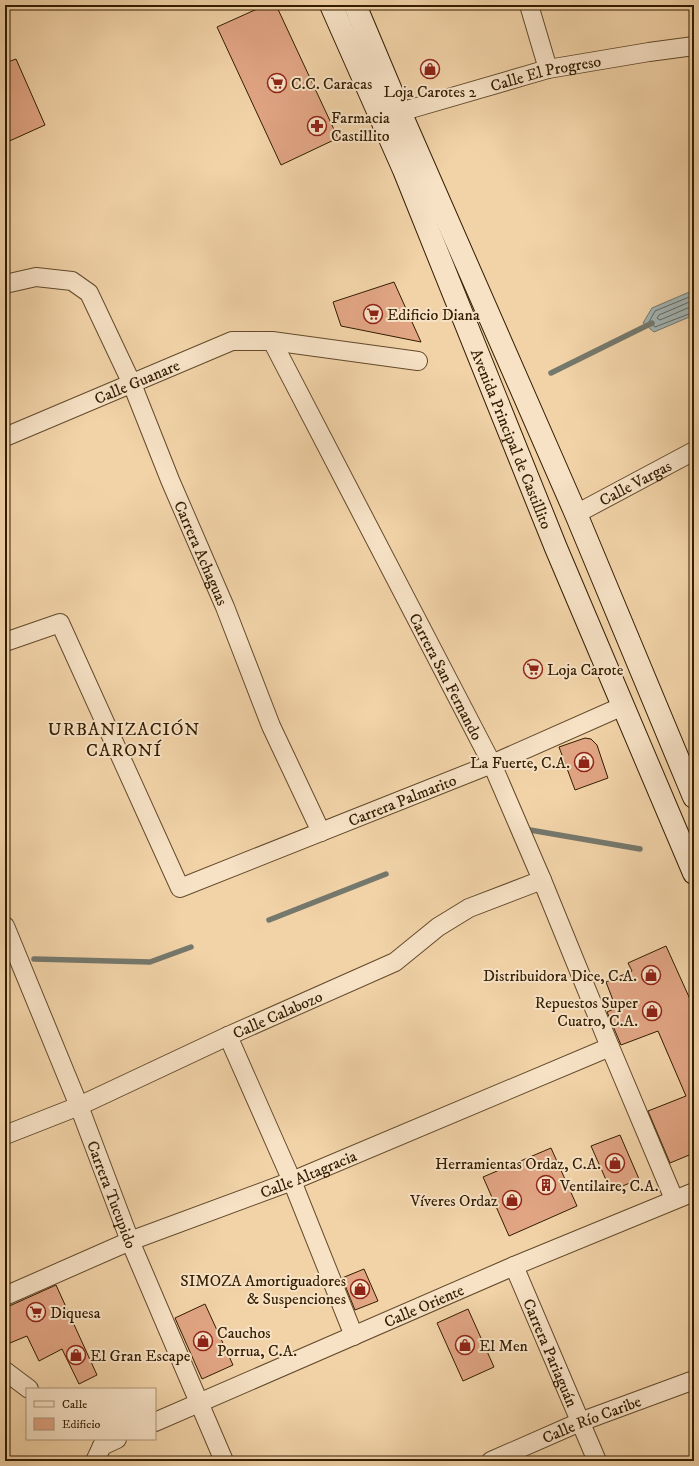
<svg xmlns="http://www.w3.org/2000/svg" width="699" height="1466" font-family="'IM FELL DW Pica',serif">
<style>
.water{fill:#a1b4b5;stroke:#75786d}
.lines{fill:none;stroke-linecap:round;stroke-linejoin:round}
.shore{stroke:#6a685a;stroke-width:1}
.stream{stroke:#75786d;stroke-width:5.5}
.building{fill:#e1a584;stroke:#321d00}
.minor-casing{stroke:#624a2a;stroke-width:20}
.secondary-casing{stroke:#321d00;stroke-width:24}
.minor{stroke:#f7e2c6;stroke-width:18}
.secondary{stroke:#f7e2c6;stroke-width:22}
.labels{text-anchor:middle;stroke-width:4;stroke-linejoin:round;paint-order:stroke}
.street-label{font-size:16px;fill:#321d00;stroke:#f7e2c6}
.poi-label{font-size:16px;fill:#321d00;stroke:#f7e2c6;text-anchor:start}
.quarter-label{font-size:18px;letter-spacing:1px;fill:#321d00;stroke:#f7e2c6}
</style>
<rect width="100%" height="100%" fill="#f2d3a8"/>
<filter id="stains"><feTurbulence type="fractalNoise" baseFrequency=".005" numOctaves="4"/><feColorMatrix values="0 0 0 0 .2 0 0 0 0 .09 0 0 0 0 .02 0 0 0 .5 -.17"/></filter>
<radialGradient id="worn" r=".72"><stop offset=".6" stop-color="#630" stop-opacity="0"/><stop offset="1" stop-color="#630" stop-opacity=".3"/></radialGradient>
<polygon class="water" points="694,290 694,315 654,332 643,323 652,308"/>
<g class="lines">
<g class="shore">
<polyline points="694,295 655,311 649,322 655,327 694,312"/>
<polyline points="694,300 659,315 657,318 660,320 690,307 694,307"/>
</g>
<g class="stream">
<polyline points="551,373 652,323"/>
<polyline points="530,830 640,849"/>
<polyline points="269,920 386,874"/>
<polyline points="34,959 150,962 191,947"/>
</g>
</g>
<g class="building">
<polygon points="266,5 276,5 338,138 281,165 217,27"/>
<polygon points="16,59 45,125 5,143 5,63"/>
<polygon points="394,282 421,342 341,326 333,302"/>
<polygon points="585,738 591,739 597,745 608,778 575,790 559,747"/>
<polygon points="666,946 694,1008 694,1153 670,1163 648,1111 686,1096 658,1031 621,1045 607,1012 616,1008 606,982 632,971 628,963"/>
<polygon points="620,1135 639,1179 611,1191 591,1146"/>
<polygon points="551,1148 577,1206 509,1236 483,1177"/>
<polygon points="364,1269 378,1301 355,1310 342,1278"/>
<polygon points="56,1285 97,1375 79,1384 62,1349 39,1361 27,1336 5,1345 5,1308"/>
<polygon points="205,1304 233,1365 202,1379 175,1318"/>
<polygon points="468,1309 494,1367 463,1381 437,1323"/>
</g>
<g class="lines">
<defs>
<g id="minor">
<polyline points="529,5 548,69"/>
<path id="s1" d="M400,112l148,-43 101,-17 45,-6"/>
<path id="s2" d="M5,284l31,-7 36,4 17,12 43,91 38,96 55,127 46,119 50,106"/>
<path id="s3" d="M272,341l220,423 50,116 68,167 64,152"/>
<path id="s4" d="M5,437l227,-96h40l146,20"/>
<path id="s5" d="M576,514l118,-63"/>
<path id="s6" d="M5,642l55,-19 120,265 312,-124 131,-58"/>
<path id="s7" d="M5,926l74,180 51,135 94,220"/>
<polyline points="228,1036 292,1181 354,1336"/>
<path id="s8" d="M5,1135l74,-29 149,-70 167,-74 43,-35 31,-19 73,-28"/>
<path id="s9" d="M514,1266l83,195"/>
<path id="s10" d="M5,1296l125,-55 162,-60 318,-134"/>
<polyline points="5,1371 29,1389"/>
<path id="s11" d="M155,1422l359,-156 180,-74"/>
<polyline points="102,1446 117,1439"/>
<polyline points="95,1461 102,1446"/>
<path id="s12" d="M491,1461l89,-39 114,-42"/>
</g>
<g id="secondary">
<path id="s13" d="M331,5l73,165 152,378 138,325"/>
<polyline points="355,5 400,112 576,514 694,797"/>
</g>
</defs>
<use href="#minor" class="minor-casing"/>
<use href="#secondary" class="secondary-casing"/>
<use href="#minor" class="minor"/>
<use href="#secondary" class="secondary"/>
</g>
<defs>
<symbol id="shop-ring" viewBox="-11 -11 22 22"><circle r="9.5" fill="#f7e2c6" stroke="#8f2418" stroke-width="1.5"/><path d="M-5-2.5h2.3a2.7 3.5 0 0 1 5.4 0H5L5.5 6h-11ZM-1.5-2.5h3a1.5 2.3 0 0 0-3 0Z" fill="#8f2418"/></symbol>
<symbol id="supermarket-ring" viewBox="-11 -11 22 22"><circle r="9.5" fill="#f7e2c6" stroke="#8f2418" stroke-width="1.5"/><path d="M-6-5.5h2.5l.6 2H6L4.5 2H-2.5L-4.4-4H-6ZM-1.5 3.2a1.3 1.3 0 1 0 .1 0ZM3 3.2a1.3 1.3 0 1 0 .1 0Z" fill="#8f2418"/></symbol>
<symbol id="pharmacy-ring" viewBox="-11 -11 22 22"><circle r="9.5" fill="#f7e2c6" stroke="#8f2418" stroke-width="1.5"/><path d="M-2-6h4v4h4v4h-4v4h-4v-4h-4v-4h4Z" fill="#8f2418"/></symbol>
<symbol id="building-ring" viewBox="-11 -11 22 22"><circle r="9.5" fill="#f7e2c6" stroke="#8f2418" stroke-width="1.5"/><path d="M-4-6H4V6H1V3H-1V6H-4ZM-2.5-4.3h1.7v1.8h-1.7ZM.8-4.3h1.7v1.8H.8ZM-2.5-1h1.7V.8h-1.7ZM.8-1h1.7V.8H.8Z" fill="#8f2418"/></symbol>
</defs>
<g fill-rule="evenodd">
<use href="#shop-ring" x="419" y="58" width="22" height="22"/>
<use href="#supermarket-ring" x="266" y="72" width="22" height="22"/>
<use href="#pharmacy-ring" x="306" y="115" width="22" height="22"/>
<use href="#supermarket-ring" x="362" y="303" width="22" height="22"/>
<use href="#supermarket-ring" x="522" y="658" width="22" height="22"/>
<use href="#shop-ring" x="573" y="751" width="22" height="22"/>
<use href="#shop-ring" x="640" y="964" width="22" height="22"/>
<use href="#shop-ring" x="641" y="1000" width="22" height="22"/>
<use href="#shop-ring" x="604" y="1152" width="22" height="22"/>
<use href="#building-ring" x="535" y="1174" width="22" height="22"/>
<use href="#shop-ring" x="501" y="1189" width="22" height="22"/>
<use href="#shop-ring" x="349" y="1278" width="22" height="22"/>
<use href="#supermarket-ring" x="25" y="1301" width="22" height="22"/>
<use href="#shop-ring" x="192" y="1330" width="22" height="22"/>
<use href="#shop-ring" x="454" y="1334" width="22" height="22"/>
<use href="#shop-ring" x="65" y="1344" width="22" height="22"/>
</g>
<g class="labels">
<g class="street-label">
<text dy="6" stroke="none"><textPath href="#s1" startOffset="151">Calle El Progreso</textPath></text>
<text dy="6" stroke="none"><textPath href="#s4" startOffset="143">Calle Guanare</textPath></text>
<text dy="6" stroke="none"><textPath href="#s13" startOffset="470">Avenida Principal de Castillito</textPath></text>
<text dy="6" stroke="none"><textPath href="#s5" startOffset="67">Calle Vargas</textPath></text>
<text dy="6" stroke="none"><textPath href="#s2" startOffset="372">Carrera Achaguas</textPath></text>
<text dy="6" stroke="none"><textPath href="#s3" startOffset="378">Carrera San Fernando</textPath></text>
<text dy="6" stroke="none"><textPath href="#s6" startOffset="588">Carrera Palmarito</textPath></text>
<text dy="6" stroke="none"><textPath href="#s8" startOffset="298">Calle Calabozo</textPath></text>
<text dy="6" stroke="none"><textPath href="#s10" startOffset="327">Calle Altagracia</textPath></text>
<text dy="6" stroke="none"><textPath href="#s7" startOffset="289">Carrera Tucupido</textPath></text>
<text dy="6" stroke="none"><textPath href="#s11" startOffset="293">Calle Oriente</textPath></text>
<text dy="6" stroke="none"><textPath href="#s9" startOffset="94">Carrera Pariaguán</textPath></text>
<text dy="6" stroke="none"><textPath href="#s12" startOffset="109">Calle Río Caribe</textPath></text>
</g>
<g class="poi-label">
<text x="291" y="89">C.C. Caracas</text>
<text x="430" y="97" text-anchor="middle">Loja Carotes 2</text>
<text x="331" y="123">Farmacia<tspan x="331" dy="18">Castillito</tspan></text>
<text x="387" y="320">Edificio Diana</text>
<text x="547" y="675">Loja Carote</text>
<text x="570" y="768" text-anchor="end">La Fuerte, C.A.</text>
<text x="637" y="981" text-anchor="end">Distribuidora Dice, C.A.</text>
<text x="638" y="1008" text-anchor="end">Repuestos Super<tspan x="638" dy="18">Cuatro, C.A.</tspan></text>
<text x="601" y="1169" text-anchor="end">Herramientas Ordaz, C.A.</text>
<text x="560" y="1191">Ventilaire, C.A.</text>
<text x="498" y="1206" text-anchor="end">Víveres Ordaz</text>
<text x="346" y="1286" text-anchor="end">SIMOZA Amortiguadores<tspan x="346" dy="18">&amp; Suspenciones</tspan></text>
<text x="50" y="1318">Diquesa</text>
<text x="217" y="1338">Cauchos<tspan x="217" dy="18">Porrua, C.A.</tspan></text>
<text x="479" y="1351">El Men</text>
<text x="90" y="1361">El Gran Escape</text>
</g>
<g class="quarter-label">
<text x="124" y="735">URBANIZACIÓN<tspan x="124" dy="21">CARONÍ</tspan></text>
</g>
</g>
<rect width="699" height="1466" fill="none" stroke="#f2d3a8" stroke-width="20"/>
<rect x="6" y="6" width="687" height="1454" fill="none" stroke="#321d00" stroke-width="2"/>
<rect x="10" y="10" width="679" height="1446" fill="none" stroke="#321d00"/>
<rect x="26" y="1388" width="130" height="52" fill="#f7e2c6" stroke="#a89377"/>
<rect x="34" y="1401" width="20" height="6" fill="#f7e2c6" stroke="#a89377"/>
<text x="62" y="1408" font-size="12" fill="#321d00">Calle</text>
<rect x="34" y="1418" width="20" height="12" fill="#e1a584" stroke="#a89377"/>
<text x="62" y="1428" font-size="12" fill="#321d00">Edificio</text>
<rect width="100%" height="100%" filter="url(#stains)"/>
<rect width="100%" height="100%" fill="url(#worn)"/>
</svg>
